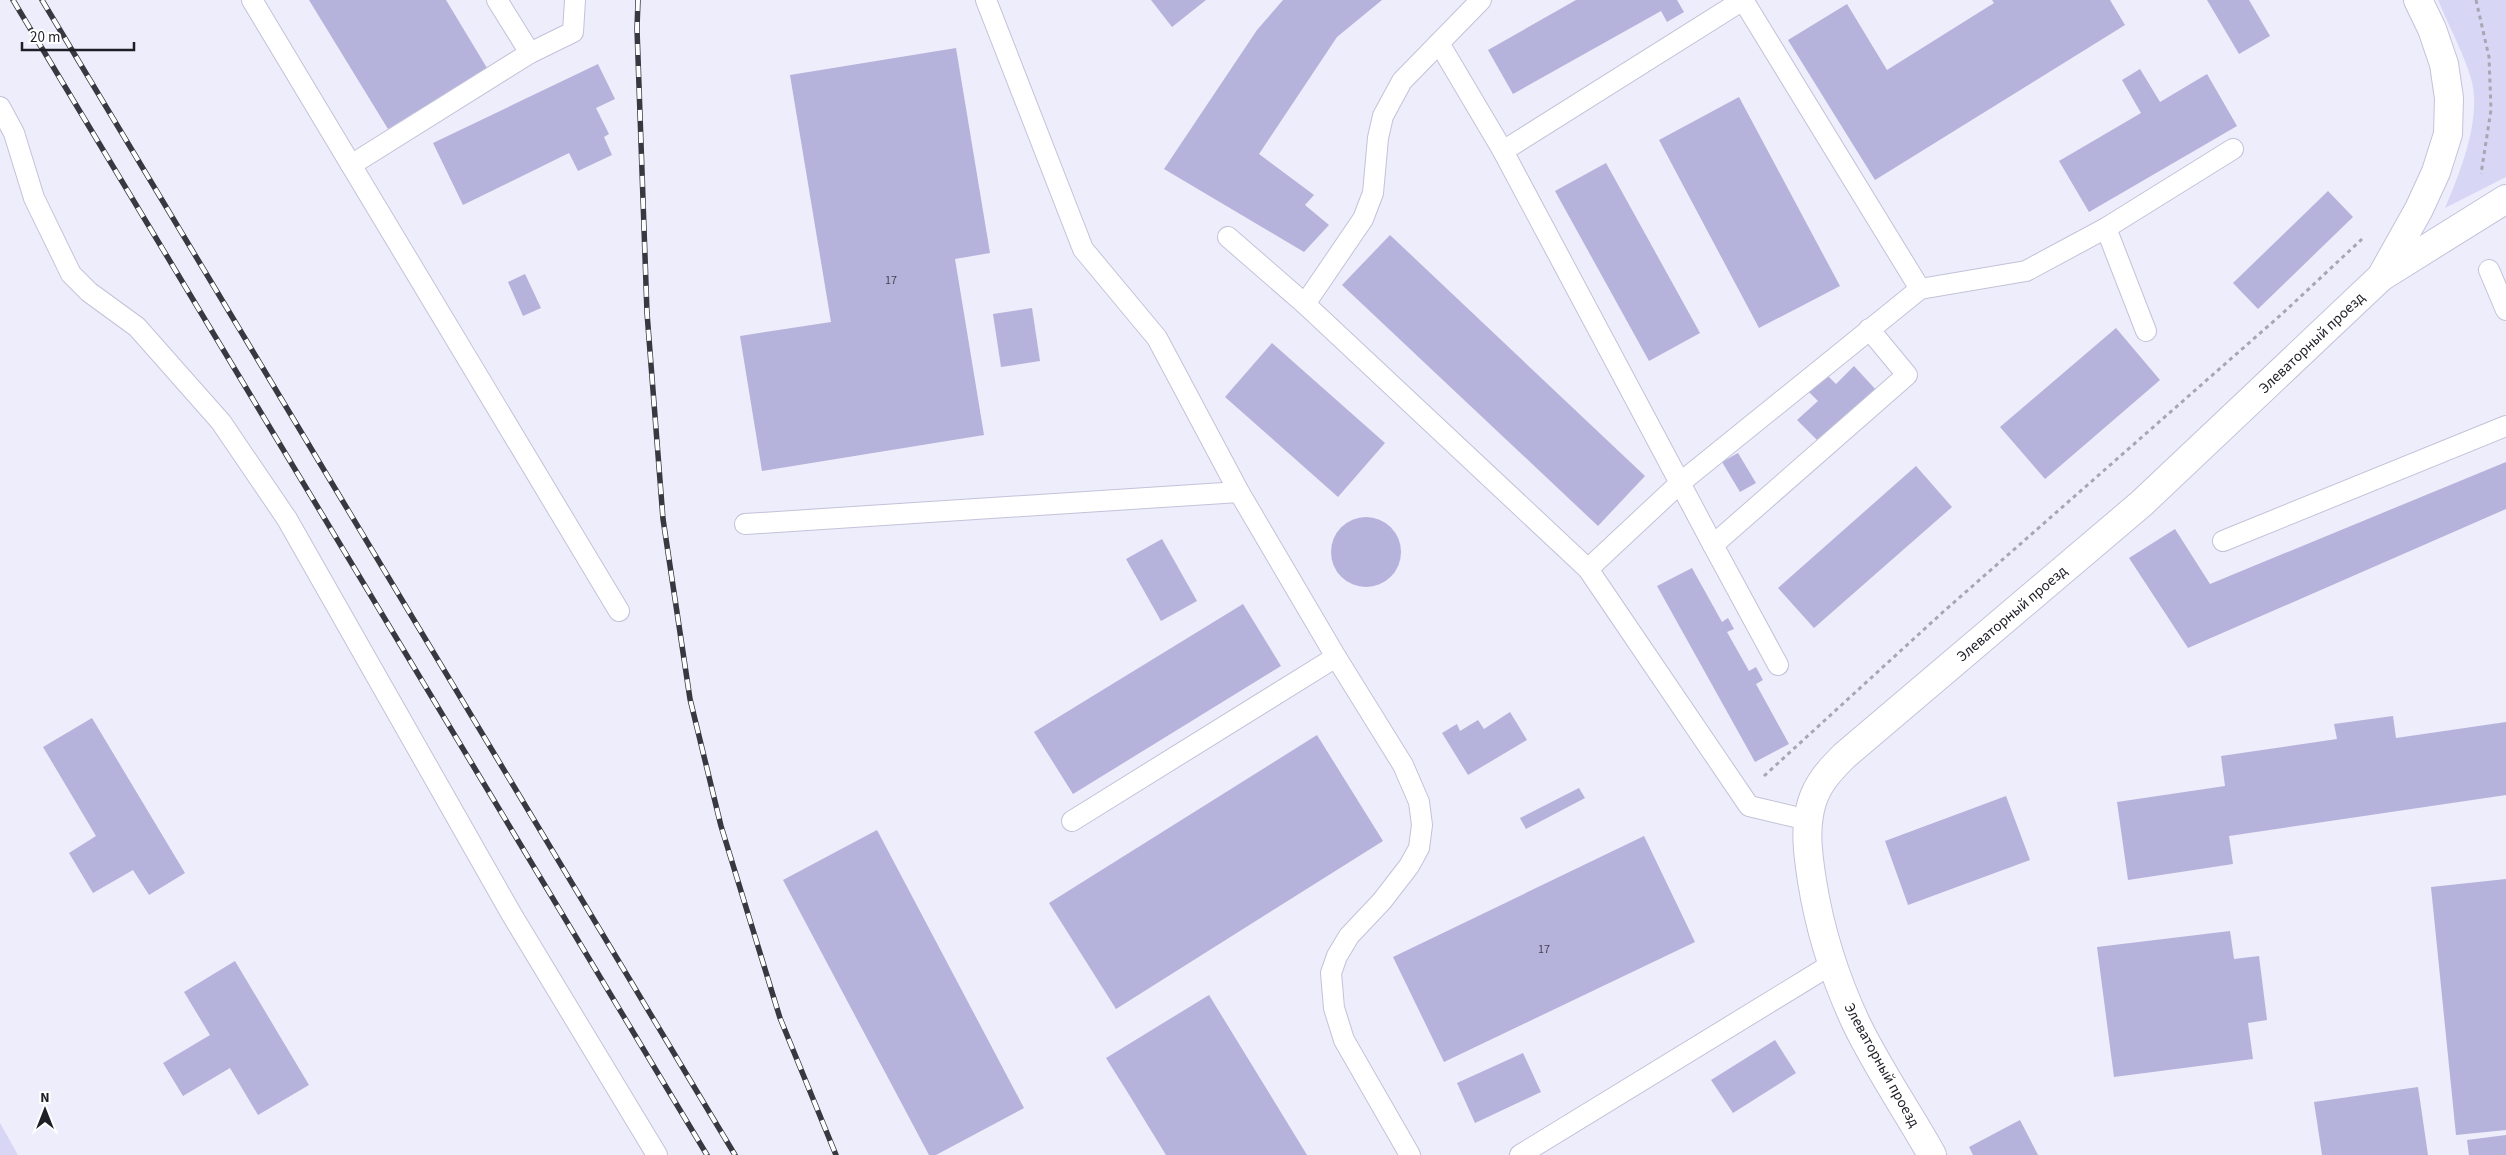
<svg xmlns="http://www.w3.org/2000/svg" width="2506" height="1155" font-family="'Source Sans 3',sans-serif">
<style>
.green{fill:#d8d6f5}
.building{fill:#b5b2db}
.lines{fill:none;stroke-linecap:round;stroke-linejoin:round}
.service-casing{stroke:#c3c2d9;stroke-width:22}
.minor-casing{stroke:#c3c2d9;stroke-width:30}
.tertiary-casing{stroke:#c3c2d9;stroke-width:30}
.path{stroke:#a7a6b2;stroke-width:3;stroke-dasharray:4 4;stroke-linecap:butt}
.service{stroke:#fff;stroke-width:20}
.minor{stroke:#fff;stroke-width:28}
.tertiary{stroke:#fff;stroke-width:28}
.rail-casing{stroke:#383840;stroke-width:5.5}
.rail{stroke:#fff;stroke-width:4;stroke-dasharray:11;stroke-linecap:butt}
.labels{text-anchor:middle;stroke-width:5;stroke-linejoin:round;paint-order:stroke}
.number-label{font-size:12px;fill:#444353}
.street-label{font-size:15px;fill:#1e1e26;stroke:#fff}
</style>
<rect width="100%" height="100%" fill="#eeedfb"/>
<g class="green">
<path d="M2438,0h68v177l-61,31c15,-35 36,-87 27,-126 -6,-24 -24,-58 -34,-82z"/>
<polygon points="0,1123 18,1155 0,1155"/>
</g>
<g class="building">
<polygon points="309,0 446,0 487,68 388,129"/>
<polygon points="1151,0 1206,0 1172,27"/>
<polygon points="1283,0 1382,0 1337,37 1259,154 1314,195 1305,205 1329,225 1304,252 1164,169 1257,30"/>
<polygon points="1576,0 1677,0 1684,12 1667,22 1661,11 1513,94 1488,50"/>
<polygon points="1992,0 2110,0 2125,25 1875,180 1788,40 1847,4 1887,70 1994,3"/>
<polygon points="2207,0 2249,0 2270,36 2239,54"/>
<polygon points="956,48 990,253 955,259 984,435 762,471 740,336 831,322 790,75"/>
<polygon points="598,64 615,99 596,108 609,134 604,137 612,155 578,171 569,153 463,205 433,143"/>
<polygon points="2140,69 2160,102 2207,74 2237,126 2089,212 2059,161 2141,113 2122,80"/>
<polygon points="1739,97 1840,286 1759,328 1659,140"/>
<polygon points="1606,163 1700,333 1649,361 1555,191"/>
<polygon points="2328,191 2353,217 2258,309 2233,283"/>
<polygon points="1390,235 1645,476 1598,526 1342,285"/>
<polygon points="525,274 541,308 523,316 508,282"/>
<polygon points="1032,308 1040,361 1001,367 993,314"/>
<polygon points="2116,328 2160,380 2045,479 2000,427"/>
<polygon points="1272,343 1385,443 1338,497 1225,397"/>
<polygon points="1854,366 1877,391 1821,444 1797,420 1818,401 1808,391 1827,375 1836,384"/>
<polygon points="1738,453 1756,483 1740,492 1722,462"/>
<polygon points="2506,462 2506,509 2188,648 2129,558 2175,529 2210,584"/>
<polygon points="1916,466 1952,507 1814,628 1778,588"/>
<circle cx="1366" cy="552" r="35"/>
<polygon points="1162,539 1197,601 1161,621 1126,559"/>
<polygon points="1692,568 1722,622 1728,618 1734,629 1727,632 1749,671 1756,667 1763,680 1756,684 1789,744 1755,762 1657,586"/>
<polygon points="1243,604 1281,666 1073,794 1034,732"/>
<polygon points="1510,712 1527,740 1468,775 1442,733 1457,724 1460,731 1478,720 1484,729"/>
<polygon points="2393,716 2396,738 2506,722 2506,795 2229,836 2233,864 2128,880 2117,802 2225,786 2221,756 2337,739 2334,724"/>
<polygon points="92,718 185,873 149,895 133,870 93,893 69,853 96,836 43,747"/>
<polygon points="1317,735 1383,841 1116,1009 1049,903"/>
<polygon points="1579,788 1585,798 1526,829 1520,818"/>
<polygon points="2006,796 2030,860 1908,905 1885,841"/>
<polygon points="877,830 1024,1108 936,1155 929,1155 783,880"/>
<polygon points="1644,836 1695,942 1444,1062 1393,957"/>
<polygon points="2506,879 2506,1130 2456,1135 2431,887"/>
<polygon points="2230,931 2234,959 2259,956 2267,1020 2248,1023 2253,1059 2114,1077 2097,947"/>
<polygon points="235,961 309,1085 258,1115 230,1068 183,1096 163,1063 210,1035 184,992"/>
<polygon points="1209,995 1307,1155 1166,1155 1128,1093 1106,1058"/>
<polygon points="1775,1040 1796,1073 1733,1113 1711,1080"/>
<polygon points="1523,1053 1541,1092 1475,1123 1457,1083"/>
<polygon points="2418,1087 2428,1155 2322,1155 2314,1102"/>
<polygon points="2020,1120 2038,1155 1973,1155 1969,1147"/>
<polygon points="2506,1135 2506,1155 2469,1155 2467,1140"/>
</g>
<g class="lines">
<defs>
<g id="service">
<polyline points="252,0 619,611"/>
<polyline points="497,0 530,53"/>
<polyline points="986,0 1083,249 1157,338 1239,492 1336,657 1403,765 1419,802 1422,825 1419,848 1409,866 1382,901 1349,936 1337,956 1331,973 1334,1008 1344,1040 1410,1155"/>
<polyline points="1743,0 1920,289 1680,483 1713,545 1907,375 1869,329"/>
<polyline points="1439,43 1503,151 1743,0"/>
<polyline points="0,107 14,133 34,198 71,274 89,292 137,327 221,422 287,519 512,915 657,1155"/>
<polyline points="1503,151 1680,483 1588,569"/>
<polyline points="351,165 530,53 573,32 575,0"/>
<polyline points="2106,228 2146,331"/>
<polyline points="1228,237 1305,304 1588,569 1749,806 1808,820"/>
<polyline points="2489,270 2506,310"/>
<polyline points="1920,289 2026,271 2106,228 2233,149"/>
<polyline points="1305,304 1363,219 1373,193 1378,138 1383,116 1402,81 1481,0"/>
<polyline points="745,524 1239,492"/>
<polyline points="2223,541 2506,426"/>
<polyline points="1713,545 1778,665"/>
<polyline points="1072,821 1336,657"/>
<polyline points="1520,1155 1832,964"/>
</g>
<polyline id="minor" points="2381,277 2506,199"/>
<g id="tertiary">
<path id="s1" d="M1932,1155c-24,-43 -55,-88 -76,-132 -21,-45 -36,-92 -44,-142 -4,-26 -8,-53 0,-79 6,-19 18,-32 32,-46l298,-253 239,-226 38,-68 17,-37 12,-38 1,-36 -5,-34 -12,-35 -14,-29"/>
</g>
</defs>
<use href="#service" class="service-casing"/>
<use href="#minor" class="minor-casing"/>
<use href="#tertiary" class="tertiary-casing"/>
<g class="path">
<polyline points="2476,0 2489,57 2491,110 2481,174"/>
<polyline points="1764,776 1943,612 2283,313 2362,239"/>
</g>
<use href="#service" class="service"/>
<use href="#minor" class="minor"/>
<use href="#tertiary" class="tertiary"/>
<defs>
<g id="rail">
<polyline points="13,0 707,1155"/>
<polyline points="42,0 735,1155"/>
<polyline points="638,0 637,29 647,313 663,519 690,699 721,826 780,1018 836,1155"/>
</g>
</defs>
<use href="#rail" class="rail-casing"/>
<use href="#rail" class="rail"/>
</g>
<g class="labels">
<g class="number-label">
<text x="891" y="284">17</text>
<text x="1544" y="953">17</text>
</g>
<g class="street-label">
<text dy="5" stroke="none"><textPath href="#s1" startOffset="1062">Элеваторный проезд</textPath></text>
<text dy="5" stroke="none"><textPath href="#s1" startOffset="658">Элеваторный проезд</textPath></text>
<text transform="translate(1882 1065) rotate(61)" y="5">Элеваторный проезд</text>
</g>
</g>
<g transform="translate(45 1110)" stroke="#ffffff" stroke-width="4" paint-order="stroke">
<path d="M0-4L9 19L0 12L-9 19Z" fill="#1e1e26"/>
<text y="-8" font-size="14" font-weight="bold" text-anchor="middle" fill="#1e1e26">N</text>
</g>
<path d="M22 42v8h112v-8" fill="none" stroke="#1e1e26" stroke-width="2.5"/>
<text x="30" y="42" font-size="15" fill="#1e1e26" stroke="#ffffff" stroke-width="4" paint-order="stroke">20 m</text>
</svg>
